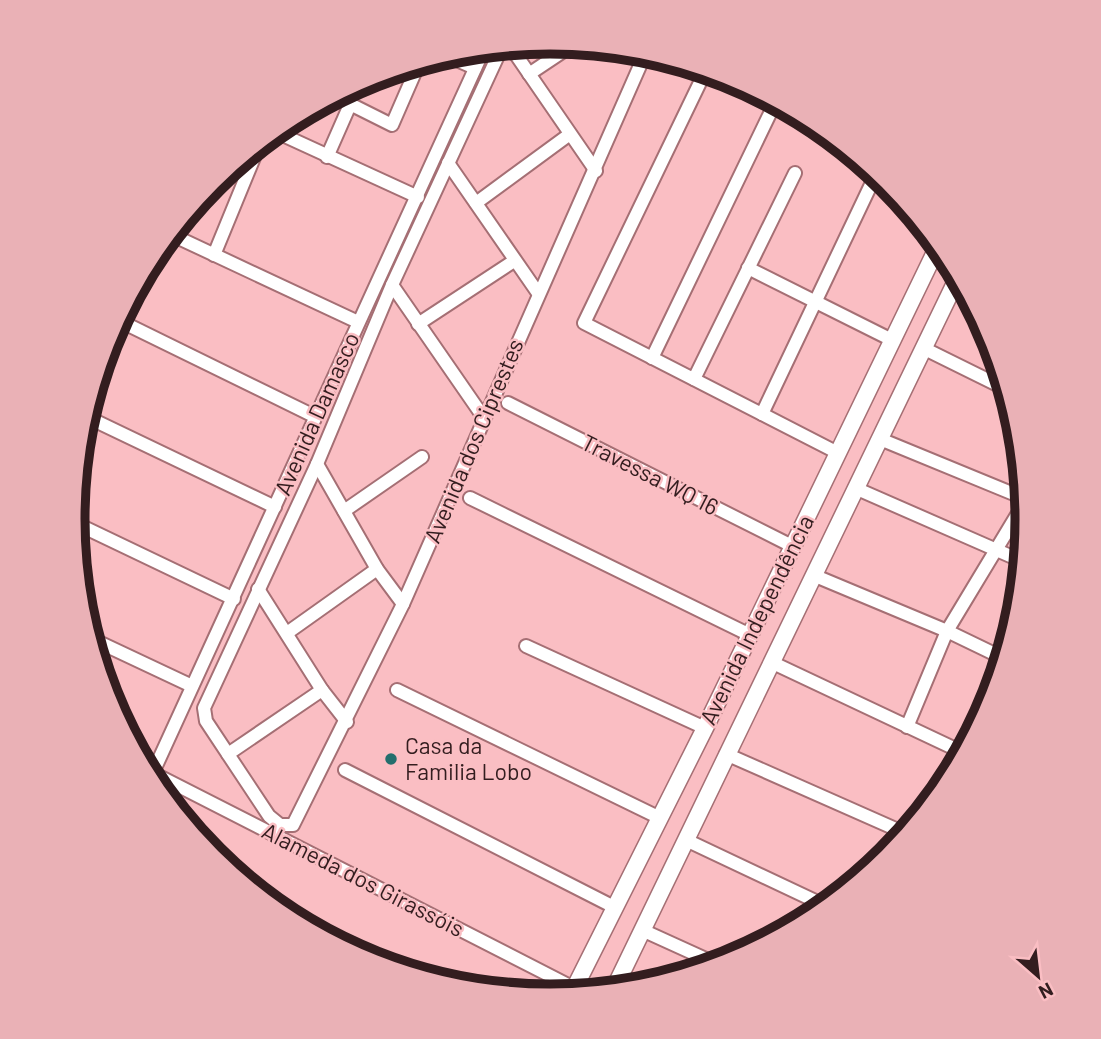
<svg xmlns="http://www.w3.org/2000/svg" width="1101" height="1039" font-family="Barlow,sans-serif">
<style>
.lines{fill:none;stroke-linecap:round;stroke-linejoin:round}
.minor-casing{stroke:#a56f74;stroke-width:16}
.major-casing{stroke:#a56f74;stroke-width:19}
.minor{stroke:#fff;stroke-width:12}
.major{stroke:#fff;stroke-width:16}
.poi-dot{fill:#236e6d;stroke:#fabec3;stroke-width:2.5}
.labels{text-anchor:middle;stroke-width:5;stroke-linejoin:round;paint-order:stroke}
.street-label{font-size:23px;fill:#331d1f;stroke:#fabec3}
.poi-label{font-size:23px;fill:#331d1f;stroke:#fabec3;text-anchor:start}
.rim{fill:none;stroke:#331d1f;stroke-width:9}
</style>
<rect width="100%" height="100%" fill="#fabec3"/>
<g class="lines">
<defs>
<g id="minor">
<polyline points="510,46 596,171"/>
<polyline points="502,47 392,285 317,464 204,708 206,721 269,816 280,825 293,825 403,604 646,52"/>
<polyline points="445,55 475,68"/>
<polyline points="706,70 584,323 838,453"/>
<polyline points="529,74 574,44"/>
<polyline points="274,131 418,197"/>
<polyline points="843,153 846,147"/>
<polyline points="327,157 349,107 354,106 392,125 419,63"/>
<polyline points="448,163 538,293"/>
<polyline points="476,203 570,134"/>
<polyline points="170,234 358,322"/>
<polyline points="214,255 260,143"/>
<polyline points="748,268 892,340"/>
<polyline points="392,285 484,418"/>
<polyline points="118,320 314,416"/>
<polyline points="418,324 514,261"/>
<polyline points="923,348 1008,390"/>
<polyline points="652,358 776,101"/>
<polyline points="694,379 795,173"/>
<polyline points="508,403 792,546"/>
<polyline points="762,414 877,172"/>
<polyline points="85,416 275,507"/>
<polyline points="880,439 1026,499"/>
<polyline points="317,464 377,569 403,604"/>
<polyline points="855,488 1024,562"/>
<polyline points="470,498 750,635"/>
<polyline points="344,511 422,457"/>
<polyline points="73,522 234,599"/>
<polyline points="813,575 947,631 1005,659"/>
<polyline points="258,589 322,690 347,722"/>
<polyline points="287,633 377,569"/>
<polyline points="90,638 192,686"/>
<polyline points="526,646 705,728"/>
<polyline points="771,662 964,753"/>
<polyline points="397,690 660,818"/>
<polyline points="907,727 947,631 1026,500"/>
<polyline points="228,754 322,690"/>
<polyline points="726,754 907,834"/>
<polyline points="345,770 614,907"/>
<polyline points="153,773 574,988"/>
<polyline points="150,779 484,49"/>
<polyline points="686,840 828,907"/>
<polyline points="642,930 719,965"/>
</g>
<g id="major">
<polyline points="613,991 959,275"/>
<polyline points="571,995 705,728 939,244"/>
</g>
</defs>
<use href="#minor" class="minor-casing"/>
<use href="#major" class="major-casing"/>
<use href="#minor" class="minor"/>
<use href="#major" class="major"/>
</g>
<circle class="poi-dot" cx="391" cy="759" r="7"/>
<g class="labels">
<g class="street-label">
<text transform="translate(317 414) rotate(-66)" y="8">Avenida Damasco</text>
<text transform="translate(474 441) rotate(-67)" y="8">Avenida dos Ciprestes</text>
<text transform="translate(650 475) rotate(27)" y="8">Travessa WQ 16</text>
<text transform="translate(757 620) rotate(-64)" y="8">Avenida Independência</text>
<text transform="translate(363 880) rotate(27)" y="8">Alameda dos Girassóis</text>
</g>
<g class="poi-label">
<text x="405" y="754">Casa da<tspan x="405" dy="26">Familia Lobo</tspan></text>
</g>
</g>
<path d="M0 0H1101V1039H0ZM85 519a465 465 0 1 1 930 0a465 465 0 1 1-930 0Z" fill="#eab1b6" fill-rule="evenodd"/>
<path class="rim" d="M85 519a465 465 0 1 1 930 0a465 465 0 1 1-930 0Z"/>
<g transform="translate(1038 976) rotate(152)" stroke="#fabec3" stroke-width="5" paint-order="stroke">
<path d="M0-5L12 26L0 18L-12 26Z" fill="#331d1f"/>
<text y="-10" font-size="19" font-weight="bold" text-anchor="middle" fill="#331d1f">N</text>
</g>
</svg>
